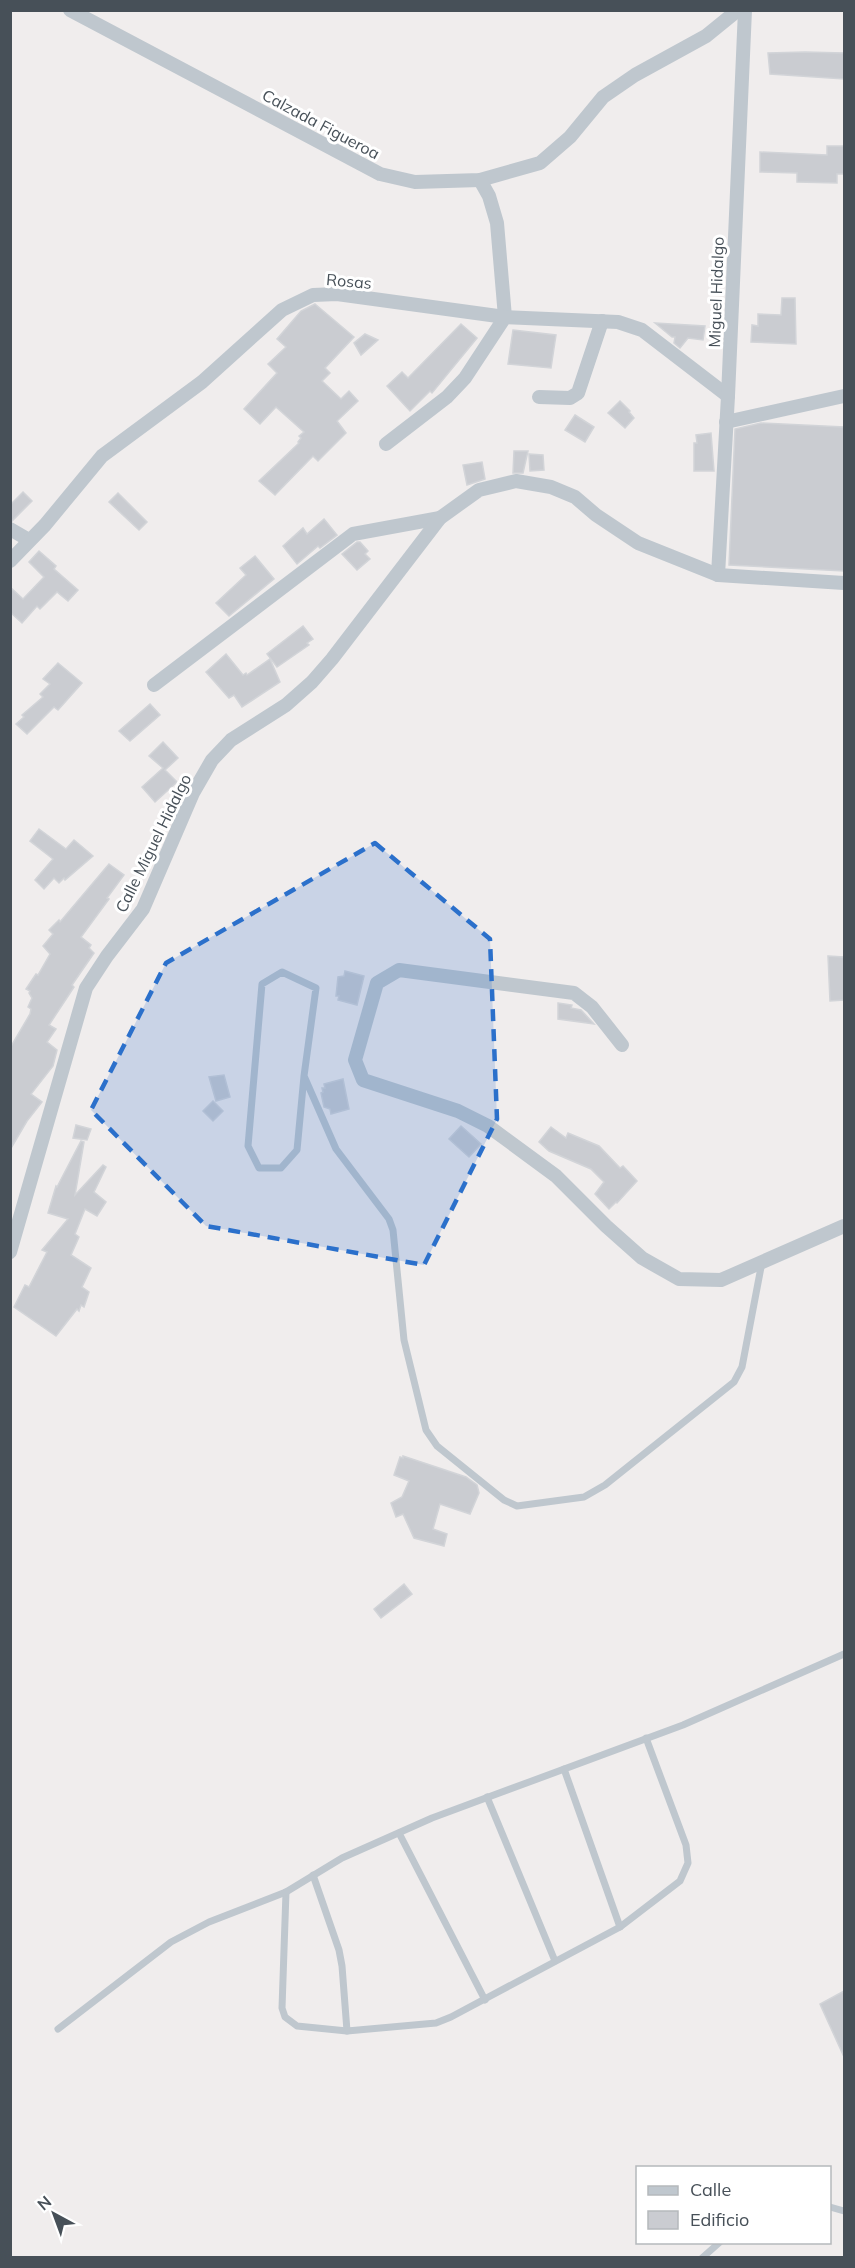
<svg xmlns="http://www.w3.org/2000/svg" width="855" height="2268" font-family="Mulish,sans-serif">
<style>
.building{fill:#caccd1;stroke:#d2d4d8;stroke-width:1.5}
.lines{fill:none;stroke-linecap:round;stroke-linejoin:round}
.lane{stroke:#bfc7ce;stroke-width:7}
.street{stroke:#bfc7ce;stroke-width:14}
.marked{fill:#2b70cb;fill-opacity:0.2;stroke:#2b70cb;stroke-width:4.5;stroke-dasharray:12 8;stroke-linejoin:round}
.labels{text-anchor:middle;stroke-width:6;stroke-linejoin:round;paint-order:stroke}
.street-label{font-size:16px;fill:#475058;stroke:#fff}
</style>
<rect width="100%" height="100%" fill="#f0eded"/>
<g class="building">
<polygon points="805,52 844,53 844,79 770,74 768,53"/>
<polygon points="827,146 844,146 844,174 837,174 837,183 797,182 797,173 760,172 760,152 827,155"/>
<polygon points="782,298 795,298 796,344 751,342 752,325 758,326 758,314 781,315"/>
<polygon points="315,304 354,337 325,368 330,373 322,381 341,399 349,391 358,401 337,421 346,433 318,461 313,456 275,495 259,481 299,443 298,442 301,438 299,436 304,432 276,407 260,424 244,409 277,373 268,364 286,347 277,339 301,311"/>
<polygon points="655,323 705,326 703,340 688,338 680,348 674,343 675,337 672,337"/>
<polygon points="461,324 477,338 432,393 430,391 410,411 387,386 402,372 408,378"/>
<polygon points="513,330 556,335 551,368 508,364"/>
<polygon points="365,334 378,340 361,355 354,343"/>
<polygon points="620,401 630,411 629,412 634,418 625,428 608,413"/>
<polygon points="575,415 594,427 585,442 565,430"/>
<polygon points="761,423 844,427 844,571 729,565 735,429"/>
<polygon points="711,433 714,471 694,471 694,443 697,443 696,435"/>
<polygon points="514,451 528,451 523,473 513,473"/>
<polygon points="529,454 543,455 544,470 530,471"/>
<polygon points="482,462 485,479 467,485 463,465"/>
<polygon points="23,492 32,501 12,521 10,520 10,505"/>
<polygon points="118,493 147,522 139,530 109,502"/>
<polygon points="324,519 337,535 320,548 318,546 297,564 283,546 303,528 307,534"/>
<polygon points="357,542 360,542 368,551 365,554 370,559 357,570 342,554"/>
<polygon points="39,551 56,566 54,569 78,590 68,601 57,592 40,609 37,606 22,623 10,612 10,587 23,599 44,577 29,562"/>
<polygon points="255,556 274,579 229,616 216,603 246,575 240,568"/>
<polygon points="303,626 313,639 307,643 309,645 277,667 267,654"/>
<polygon points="226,654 243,675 246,673 247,675 270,659 280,682 242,707 234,695 229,698 206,672"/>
<polygon points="58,663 82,683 58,710 54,707 27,734 16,724 24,717 22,715 43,697 40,694 50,684 43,679"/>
<polygon points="150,704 160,715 130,741 119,731"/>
<polygon points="163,742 178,758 165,770 177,782 155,802 142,787 163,768 149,756"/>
<polygon points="39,829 66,849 74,840 93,856 65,880 64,878 59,883 54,878 44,889 35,880 53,859 30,841"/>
<polygon points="109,864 124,875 107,898 109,899 81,937 91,945 89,948 94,953 72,985 74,987 49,1025 56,1029 47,1042 57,1050 53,1066 31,1094 42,1102 27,1121 10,1150 10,1048 30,1014 31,1009 28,1007 32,998 29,993 30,991 26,989 36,974 38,975 50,954 43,946 53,934 49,930 59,920 60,922"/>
<polygon points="828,956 844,957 844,1000 830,1001"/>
<polygon points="345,971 364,976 357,1005 338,1000 339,996 336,996 338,977 344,976"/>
<polygon points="558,1003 572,1005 571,1008 581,1010 594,1024 558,1019"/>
<polygon points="224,1075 230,1097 216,1101 209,1077"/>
<polygon points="343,1079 349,1109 331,1114 330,1109 324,1107 321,1093 323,1092 322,1088 325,1088 324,1084"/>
<polygon points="213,1101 223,1111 213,1121 203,1111"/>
<polygon points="76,1125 91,1129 87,1140 73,1138"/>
<polygon points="461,1126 481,1144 469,1157 449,1139"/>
<polygon points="551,1127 566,1138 568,1133 599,1146 620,1168 623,1166 637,1181 617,1203 616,1202 609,1209 595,1194 604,1182 591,1169 549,1151 539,1142"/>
<polygon points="81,1141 84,1142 75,1195 103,1165 106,1167 94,1192 106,1202 97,1216 85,1209 75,1234 79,1237 71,1255 91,1268 82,1287 89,1292 84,1307 81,1305 79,1311 77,1309 56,1336 14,1307 25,1285 29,1287 47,1252 42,1250 68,1219 48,1213 56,1186 57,1187"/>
<polygon points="403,1456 466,1477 477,1485 479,1493 470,1514 440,1504 433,1529 447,1534 444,1546 414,1538 403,1514 396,1517 391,1503 402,1497 409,1481 394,1475 400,1457 403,1458"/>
<polygon points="404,1584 412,1594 381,1618 374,1609"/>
<polygon points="844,1991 844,2057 820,2004"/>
</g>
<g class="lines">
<g class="lane">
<polyline points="304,1076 297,1150 281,1168 259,1168 248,1146 262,984 282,972 316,988 304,1076 336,1149 389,1219 393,1230 404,1340 426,1430 437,1446 504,1500 517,1506 584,1497 605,1485 734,1382 742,1367 762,1262"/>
<polyline points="564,1769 620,1927"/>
<polyline points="487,1797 555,1961"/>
<polyline points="399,1833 485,2000"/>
<polyline points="313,1875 339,1950 342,1966 347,2031 436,2023 451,2017 620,1927 680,1881 688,1863 686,1845 646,1738"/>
<polyline points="286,1892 282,2008 285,2017 297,2026 347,2031"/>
<polyline points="58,2029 171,1942 209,1922 286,1892 342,1858 432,1818 683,1725 844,1654"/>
<polyline points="830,2207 844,2211"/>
<polyline points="702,2258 720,2242"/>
</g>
<g class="street">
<polyline points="70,10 380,174 415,182 480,180 540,163 570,137 603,97 635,75 706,36 738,10"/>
<polyline points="539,397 570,398 578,393 602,321"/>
<polyline points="726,422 844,396"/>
<polyline points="386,444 447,397 465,378 505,317 497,223 489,196 480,180"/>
<polyline points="10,529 29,540"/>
<polyline points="10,561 45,525 102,456 202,382 282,310 313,295 337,294 505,317 618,322 642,330 728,396"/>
<polyline points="718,575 728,396 745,10"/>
<polyline points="154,685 353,534 440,518"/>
<polyline points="622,1045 592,1007 574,993 399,970 377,983 355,1060 363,1080 458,1111 488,1126 556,1176 606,1226 642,1258 679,1279 721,1280 844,1226"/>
<polyline points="10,1252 86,988 107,956 143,909 193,793 212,760 231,740 286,705 312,682 332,659 440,518 479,490 516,481 551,487 575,497 596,515 638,543 718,575 844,583"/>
</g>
</g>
<path class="marked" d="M375,843l115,96 7,180 -73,146 -218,-39 -115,-116 75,-147z"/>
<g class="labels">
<g class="street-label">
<text transform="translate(321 124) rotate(28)" y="6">Calzada Figueroa</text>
<text transform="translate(349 281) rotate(5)" y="6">Rosas</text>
<text transform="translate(716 292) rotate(-88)" y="6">Miguel Hidalgo</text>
<text transform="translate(153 843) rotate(-64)" y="6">Calle Miguel Hidalgo</text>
</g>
</g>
<rect width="855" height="2268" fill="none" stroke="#475058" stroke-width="24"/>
<rect x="636" y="2166" width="195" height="78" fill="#ffffff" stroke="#b5b9bc" stroke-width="1.5"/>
<rect x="648" y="2186" width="30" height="9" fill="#bfc7ce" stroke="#b5b9bc" stroke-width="1.5"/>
<text x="690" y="2196" font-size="18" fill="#475058">Calle</text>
<rect x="648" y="2211" width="30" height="18" fill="#caccd1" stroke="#b5b9bc" stroke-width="1.5"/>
<text x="690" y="2226" font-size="18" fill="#475058">Edificio</text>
<g transform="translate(54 2214) rotate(319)" stroke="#ffffff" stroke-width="4.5" paint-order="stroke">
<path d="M0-4.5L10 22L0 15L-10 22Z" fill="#475058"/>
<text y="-9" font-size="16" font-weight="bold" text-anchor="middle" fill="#475058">N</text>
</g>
</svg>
